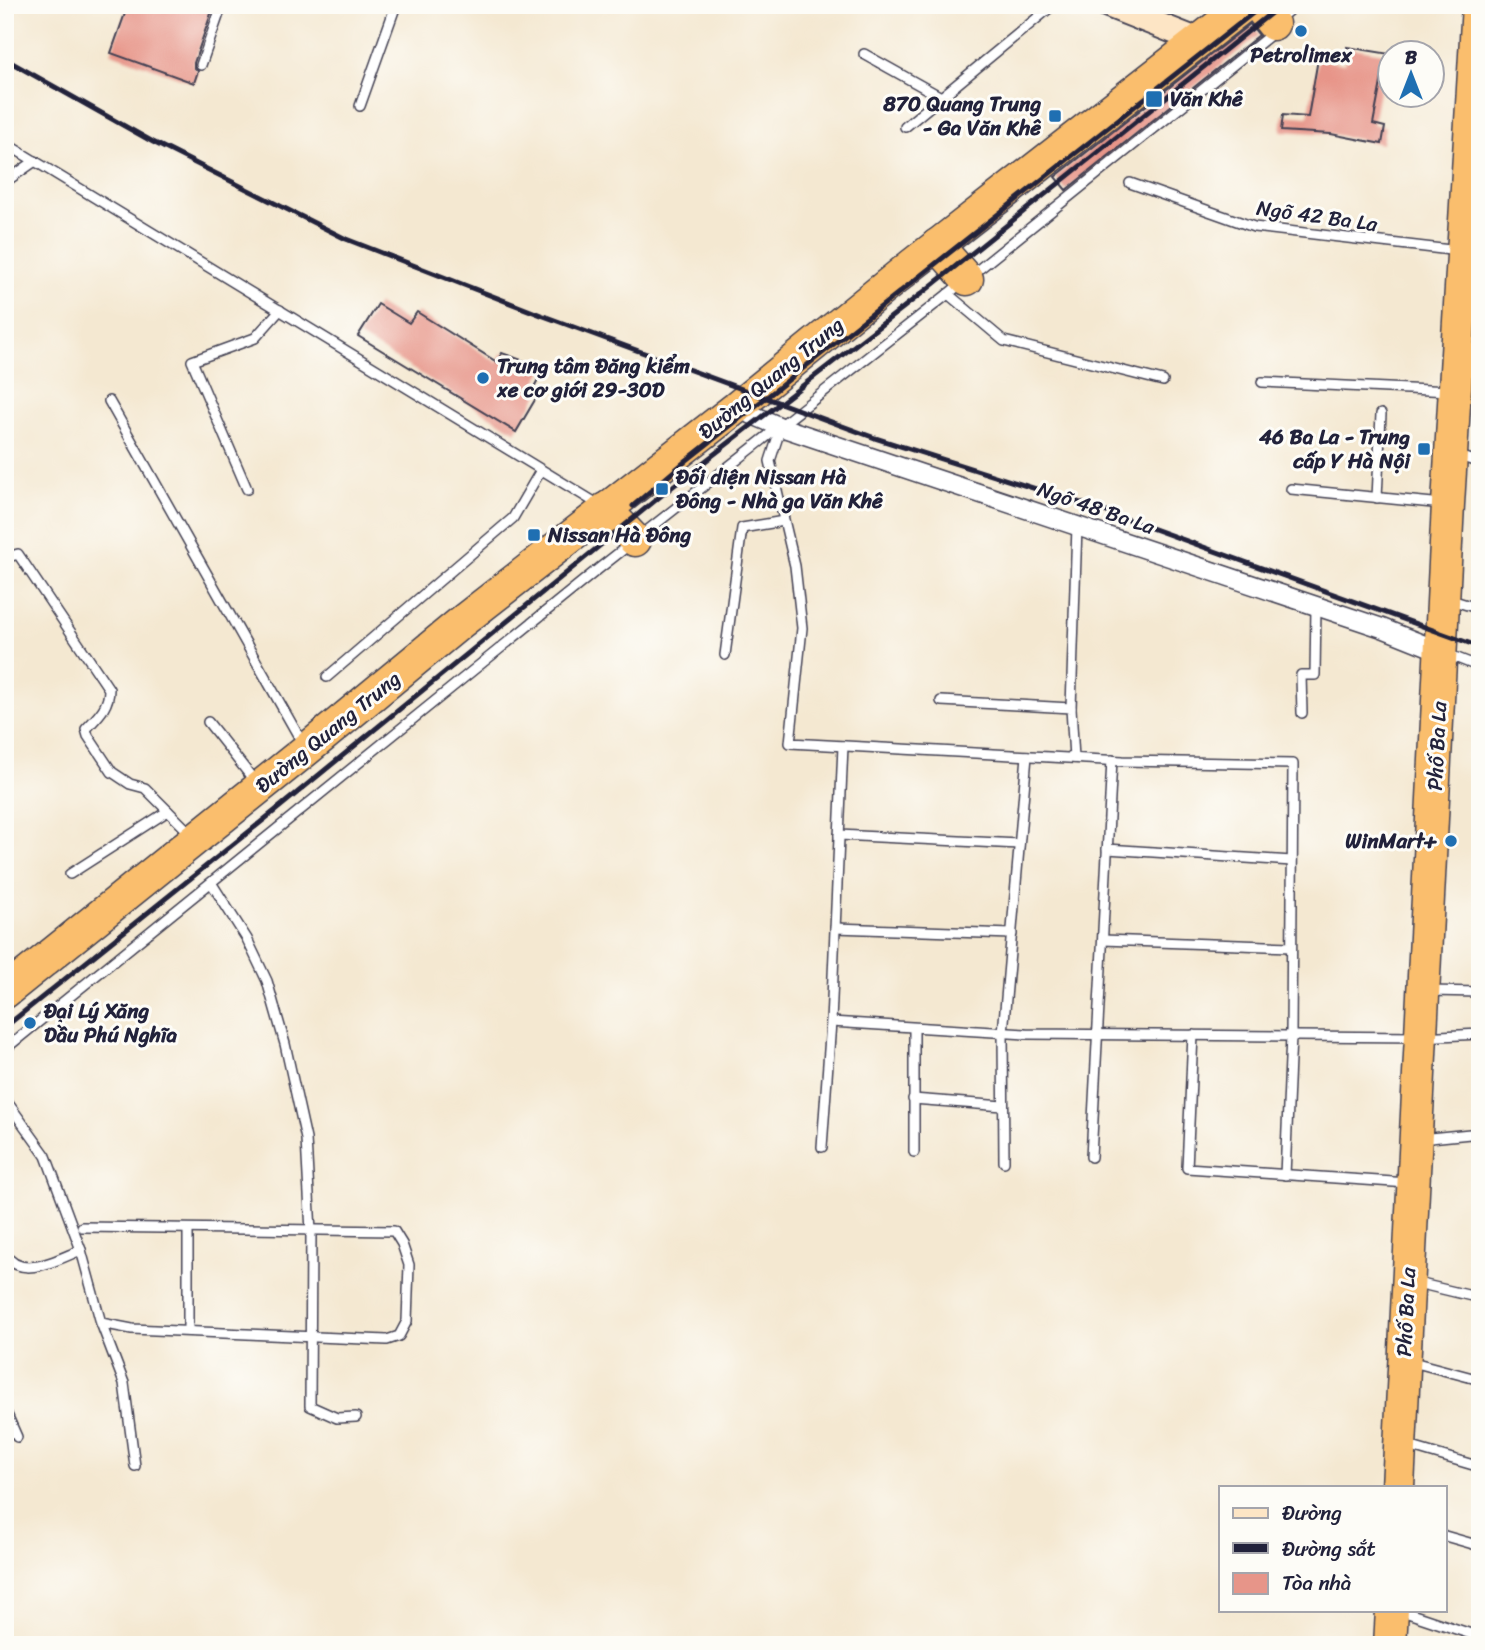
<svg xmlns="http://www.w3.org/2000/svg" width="1485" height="1650" font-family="Sriracha,sans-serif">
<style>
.building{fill:#e79589}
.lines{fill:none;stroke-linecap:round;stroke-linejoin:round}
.lane-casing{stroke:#424052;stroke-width:12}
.street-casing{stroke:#424052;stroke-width:21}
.secondary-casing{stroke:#424052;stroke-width:28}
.highway-casing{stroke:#424052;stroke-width:35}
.lane{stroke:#fff;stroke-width:9}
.street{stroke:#fff;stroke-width:18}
.secondary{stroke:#fde5c5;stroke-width:24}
.highway{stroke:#fabe6d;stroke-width:32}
.rail{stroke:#22223b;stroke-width:5}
.poi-dot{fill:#1f6fb2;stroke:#fdfcf7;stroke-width:2.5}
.labels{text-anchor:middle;stroke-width:6;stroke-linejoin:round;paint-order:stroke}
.poi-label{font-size:21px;font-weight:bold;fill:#22223b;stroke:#fdfcf7;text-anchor:start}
.street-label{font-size:21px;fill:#22223b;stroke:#fdfcf7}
</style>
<rect width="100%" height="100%" fill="#fdfcf7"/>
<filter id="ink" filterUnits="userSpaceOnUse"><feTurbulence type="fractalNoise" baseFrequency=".0143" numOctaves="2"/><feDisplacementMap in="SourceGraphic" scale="14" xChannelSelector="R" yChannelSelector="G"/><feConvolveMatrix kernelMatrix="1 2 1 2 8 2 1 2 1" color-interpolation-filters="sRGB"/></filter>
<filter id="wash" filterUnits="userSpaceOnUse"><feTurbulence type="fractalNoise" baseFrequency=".00686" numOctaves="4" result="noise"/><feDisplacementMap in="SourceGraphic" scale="28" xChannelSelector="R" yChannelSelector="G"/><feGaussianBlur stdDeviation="1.57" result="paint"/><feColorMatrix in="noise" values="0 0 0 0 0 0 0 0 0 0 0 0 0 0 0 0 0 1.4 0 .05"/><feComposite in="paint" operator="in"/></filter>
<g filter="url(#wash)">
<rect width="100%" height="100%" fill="#f4e8d1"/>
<g id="blocks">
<g class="building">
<polygon points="128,5 214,5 194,63 194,67 198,71 194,83 111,53"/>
<polygon points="1250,24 1259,35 1066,190 1055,177"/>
<polygon points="1347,47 1390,54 1390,68 1384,67 1373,124 1385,127 1382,144 1331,134 1281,131 1283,115 1308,117 1318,59 1344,64"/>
<polygon points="378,304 409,323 417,312 497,362 502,353 544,368 533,389 539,393 516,432 358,336"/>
</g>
</g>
</g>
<g filter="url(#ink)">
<use href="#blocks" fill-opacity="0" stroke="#424052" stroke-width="2"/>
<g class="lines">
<defs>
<g id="lane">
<polyline points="1278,19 1296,5"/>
<polyline points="864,54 941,97"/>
<polyline points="201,65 222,5"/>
<polyline points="360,106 396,5"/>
<polyline points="905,127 1053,5"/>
<polyline points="5,143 601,506"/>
<polyline points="5,182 35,161"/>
<polyline points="1130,183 1254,227 1459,251"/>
<polyline points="948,294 1004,341 1163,381"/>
<polyline points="1262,382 1450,391"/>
<polyline points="109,401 303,744"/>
<polyline points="781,427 770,461 795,566 802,628 790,743 1123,761 1293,764 1291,1036 1285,1175"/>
<polyline points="1457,455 1480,463"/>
<polyline points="247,489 192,361 255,338 280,310"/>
<polyline points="1291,489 1443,504"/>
<polyline points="1377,498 1381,414"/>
<path d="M5,558l13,-4 91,135c0,18 -11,27 -23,40l2,7 24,36 18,12 15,4 47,47"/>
<polyline points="1448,599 1480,609"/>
<polyline points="1447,654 1480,667"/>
<polyline points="725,655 742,528 784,521"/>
<polyline points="327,677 513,518 541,470"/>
<polyline points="941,701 1071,708 1074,758"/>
<polyline points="1071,708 1077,526"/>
<polyline points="1302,713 1301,675 1315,675 1316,606"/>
<polyline points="208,722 257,784"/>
<polyline points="839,835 1019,844"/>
<polyline points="1107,849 1292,861"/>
<polyline points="70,874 168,811"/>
<polyline points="212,884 247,939 267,981 285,1044 306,1139 311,1232 310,1406 337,1418 356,1417"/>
<polyline points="835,928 1012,934"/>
<polyline points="1103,940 1291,947"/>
<polyline points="1429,991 1480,992"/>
<polyline points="831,1022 1026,1034 1420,1037 1480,1034"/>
<polyline points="1193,1035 1187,1168 1408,1183"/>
<polyline points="5,1049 592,574 948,294 1269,36 1271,30"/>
<polyline points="5,1099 46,1156 81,1250 101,1323 124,1383 135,1466"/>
<polyline points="913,1099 1003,1106"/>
<polyline points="1420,1139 1480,1133"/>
<polyline points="822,1147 831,1022 843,746"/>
<polyline points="914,1152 914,1028"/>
<polyline points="1091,1157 1112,760"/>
<polyline points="1004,1162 1003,1033 1027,756"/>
<polyline points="82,1227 394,1231 402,1244 409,1265 407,1321 399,1336 387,1340 132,1329 101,1323"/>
<polyline points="188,1229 188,1331"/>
<path d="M5,1253c15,29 55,5 76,-3"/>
<polyline points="1413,1282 1480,1298"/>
<polyline points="1409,1361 1480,1380"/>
<polyline points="5,1410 17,1437"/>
<polyline points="1405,1445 1480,1467"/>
<polyline points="1445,1536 1480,1546"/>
<polyline points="1399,1610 1480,1637"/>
</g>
<polyline id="street" points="736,408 781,427 1382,628 1442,652"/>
<polyline id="secondary" points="1108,5 1199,41"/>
<g id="highway">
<polyline points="1258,5 1273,24"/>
<polyline points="937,245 967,279"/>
<polyline points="605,509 635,540"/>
<polyline points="5,992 306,750 460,623 736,408 912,265 1245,5"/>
<polyline points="1398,1487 1448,504 1478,5"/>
<polyline points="1390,1645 1392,1610"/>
</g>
</defs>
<use href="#lane" class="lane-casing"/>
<use href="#street" class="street-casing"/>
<use href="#secondary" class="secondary-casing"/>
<use href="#highway" class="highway-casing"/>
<use href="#lane" class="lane"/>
<use href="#street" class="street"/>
<use href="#secondary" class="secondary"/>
<use href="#highway" class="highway"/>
<g class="rail">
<polyline points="5,59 153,142 346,239 541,315 875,438 1090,506 1480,647"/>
<polyline points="633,506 687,460 1263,5"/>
<polyline points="5,1027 276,810 668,490 926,290 1281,5"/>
</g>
</g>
</g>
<g class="poi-dot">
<circle cx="1301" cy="31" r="7"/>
<rect x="1145" y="90" width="18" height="18" rx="3.5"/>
<rect x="1048" y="109" width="14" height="14" rx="3.5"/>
<circle cx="483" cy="378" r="7"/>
<rect x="1417" y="442" width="14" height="14" rx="3.5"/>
<rect x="655" y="482" width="14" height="14" rx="3.5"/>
<rect x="527" y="528" width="14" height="14" rx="3.5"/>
<circle cx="1451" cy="841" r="7"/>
<circle cx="30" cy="1023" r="7"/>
</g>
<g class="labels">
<g class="poi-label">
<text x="1301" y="62" text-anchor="middle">Petrolimex</text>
<text x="1170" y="106">Văn Khê</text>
<text x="1041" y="111" text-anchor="end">870 Quang Trung<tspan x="1041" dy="24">- Ga Văn Khê</tspan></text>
<text x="497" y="373">Trung tâm Đăng kiểm<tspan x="497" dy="24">xe cơ giới 29-30D</tspan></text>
<text x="1410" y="444" text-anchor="end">46 Ba La - Trung<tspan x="1410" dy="24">cấp Y Hà Nội</tspan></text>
<text x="676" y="484">Đối diện Nissan Hà<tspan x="676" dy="24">Đông - Nhà ga Văn Khê</tspan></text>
<text x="548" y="542">Nissan Hà Đông</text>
<text x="1437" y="848" text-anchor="end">WinMart+</text>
<text x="44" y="1018">Đại Lý Xăng<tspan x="44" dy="24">Dầu Phú Nghĩa</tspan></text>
</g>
<g class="street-label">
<text transform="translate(1317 216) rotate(8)" y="7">Ngõ 42 Ba La</text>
<text transform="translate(771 378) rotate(-39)" y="7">Đường Quang Trung</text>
<text transform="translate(1096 508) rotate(19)" y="7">Ngõ 48 Ba La</text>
<text transform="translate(328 732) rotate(-39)" y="7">Đường Quang Trung</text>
<text transform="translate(1437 746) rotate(-87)" y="7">Phố Ba La</text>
<text transform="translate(1406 1312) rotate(-87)" y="7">Phố Ba La</text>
</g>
</g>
<rect width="1485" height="1650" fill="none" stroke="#fdfcf7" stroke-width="28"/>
<rect x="1219" y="1486" width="228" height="126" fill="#fdfcf7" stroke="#a5a5ac" stroke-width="2"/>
<rect x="1233" y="1508" width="35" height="10" fill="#fde5c5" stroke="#a5a5ac" stroke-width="2"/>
<text x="1282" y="1520" font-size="21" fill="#22223b">Đường</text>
<rect x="1233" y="1543" width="35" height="10" fill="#22223b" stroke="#a5a5ac" stroke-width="2"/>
<text x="1282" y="1556" font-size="21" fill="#22223b">Đường sắt</text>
<rect x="1233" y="1573" width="35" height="21" fill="#e79589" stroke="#a5a5ac" stroke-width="2"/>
<text x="1282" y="1590" font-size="21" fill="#22223b">Tòa nhà</text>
<g transform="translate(1411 74)"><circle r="33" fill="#fdfcf7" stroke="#a5a5ac" stroke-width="2"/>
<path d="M0-5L12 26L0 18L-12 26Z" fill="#1f6fb2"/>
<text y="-10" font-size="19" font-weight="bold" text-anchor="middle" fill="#22223b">B</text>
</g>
</svg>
